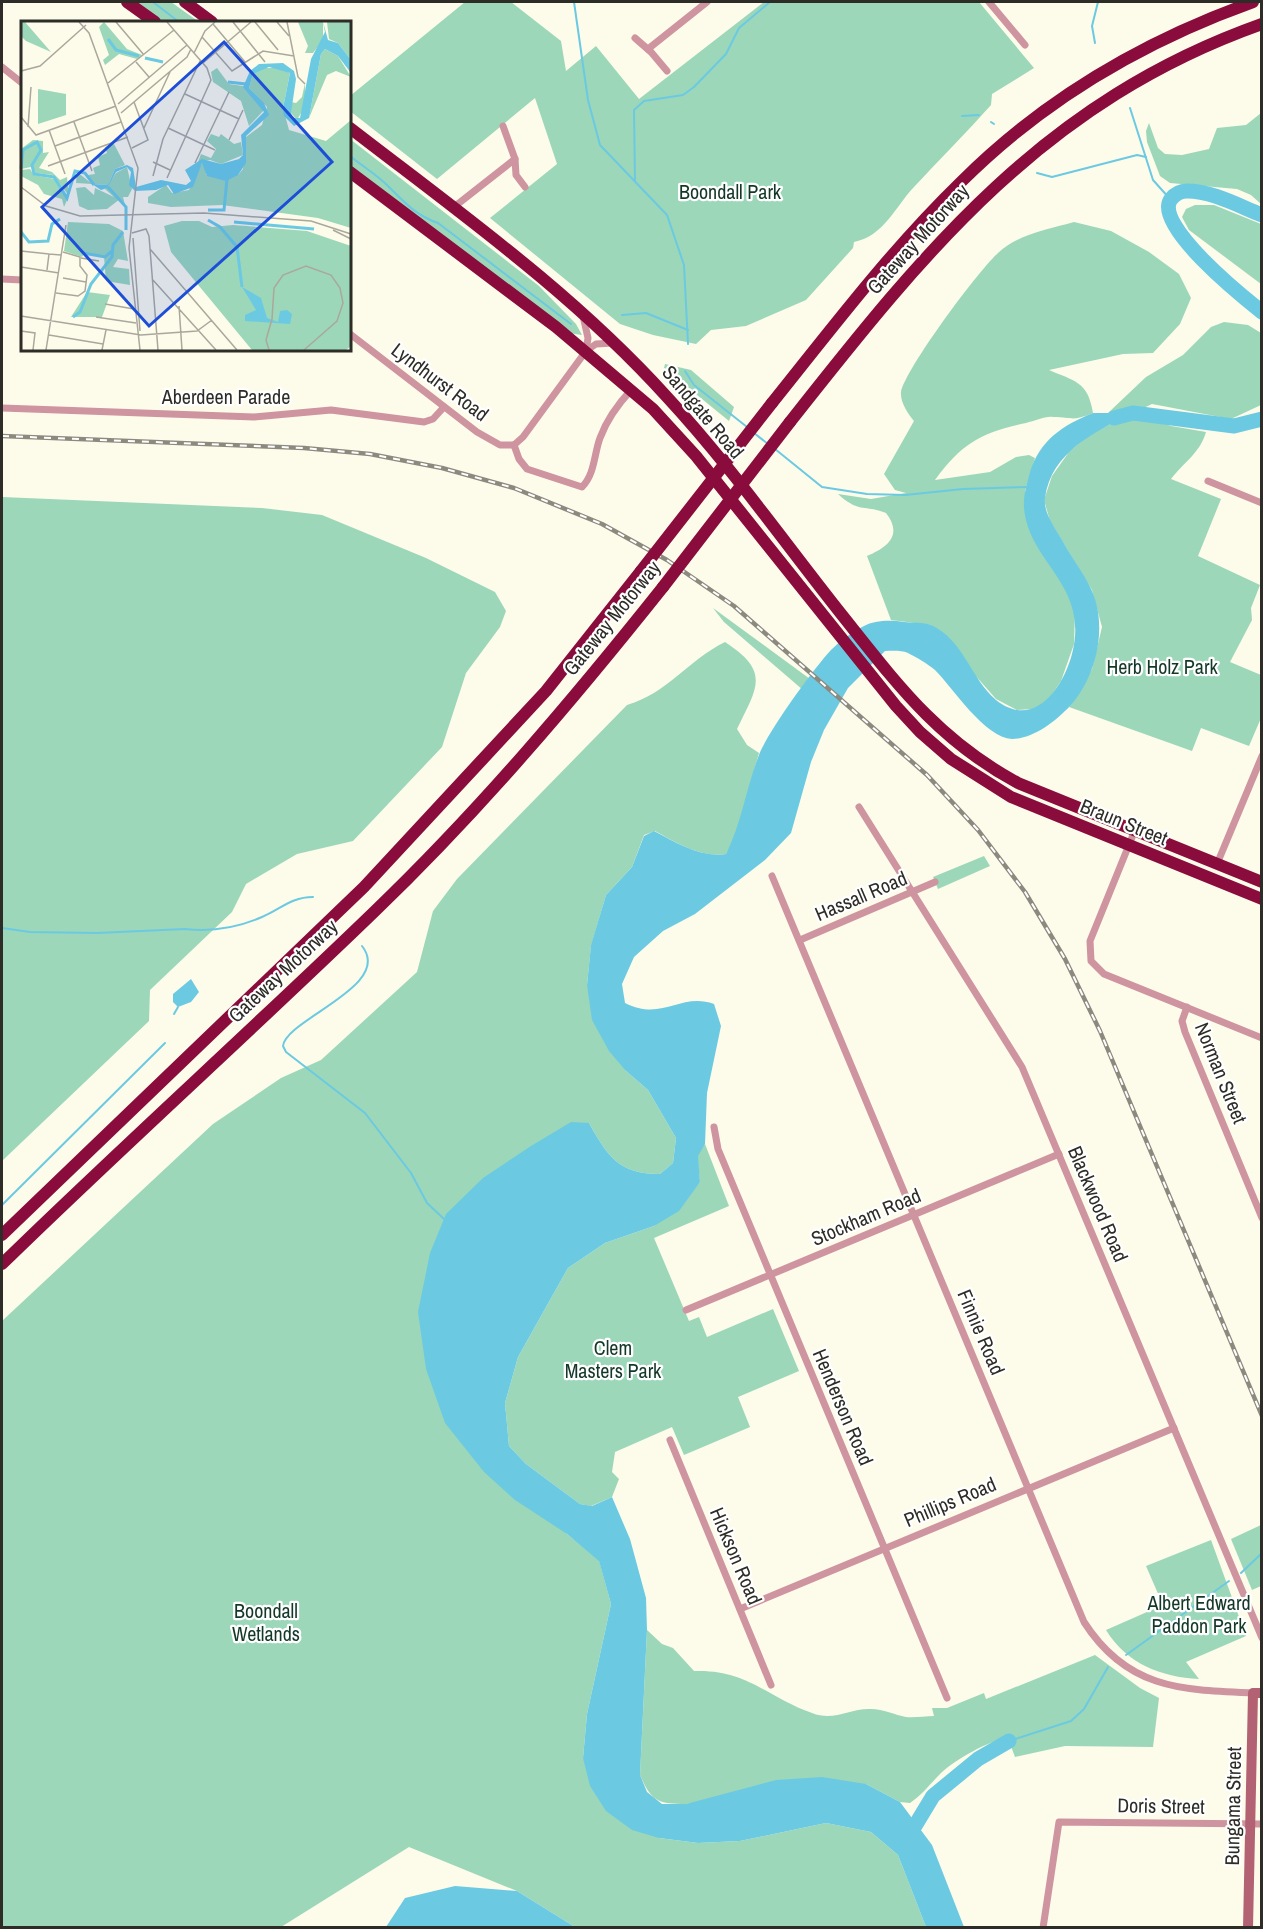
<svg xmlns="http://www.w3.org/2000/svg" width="1263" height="1929" font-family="'Archivo Narrow',sans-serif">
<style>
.green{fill:#9cd7b9}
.water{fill:#6bcae2}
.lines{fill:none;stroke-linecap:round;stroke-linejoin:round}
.stream{stroke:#6bcae2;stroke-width:2}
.river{stroke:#6bcae2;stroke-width:15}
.street{stroke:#ce949f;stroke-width:7}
.secondary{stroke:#b36273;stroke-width:10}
.highway{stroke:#890c3c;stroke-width:12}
.rail-casing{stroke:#8c8a7f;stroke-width:4.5}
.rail{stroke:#fff;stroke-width:2;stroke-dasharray:7;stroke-linecap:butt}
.highway-bridge{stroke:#890c3c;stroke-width:12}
.labels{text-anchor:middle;stroke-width:4.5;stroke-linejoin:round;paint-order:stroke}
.park-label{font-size:20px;fill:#143828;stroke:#fff}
.street-label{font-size:20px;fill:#2d2c26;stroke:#fff}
.inset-river{fill:none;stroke:#6bcae2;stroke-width:3}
.inset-road{fill:none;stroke:#aaa89c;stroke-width:1.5}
.view{fill:#1d4ed8;fill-opacity:0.15;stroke:#1d4ed8;stroke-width:3}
.inset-edge{fill:none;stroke:#2d2c26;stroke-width:3}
</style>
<rect width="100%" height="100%" fill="#fdfbea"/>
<g class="green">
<polygon points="132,2 171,2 199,22 159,22"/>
<path d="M465,2h46l50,39 5,30 30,-25 43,53 125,-97h215l55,66 -42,26 -1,11c-25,28 -51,54 -77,82 -19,20 -30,49 -60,55l-1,6 -47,52 -60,26 -35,4 -15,14 -43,-9 -33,-11 -130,-106 67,-54 -22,-66 -98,81 -87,-68v-15z"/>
<polygon points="1261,113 1261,204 1251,195 1237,189 1170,183 1160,176 1147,142 1146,131 1149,123 1158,148 1165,154 1182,155 1209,149 1217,128 1246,125"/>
<polygon points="350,139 539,286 576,324 582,335 568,333 350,166"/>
<polygon points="1195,205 1214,205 1261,224 1261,284 1189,230 1182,217 1186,209"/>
<path d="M1074,222l37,9 38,21 30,22 12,24 -11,26 -27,29 -30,1 -74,16c25,11 39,11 44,43 -22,9 -19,4 -40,4 -8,-1 -18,4 -27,6 -44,9 -64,20 -91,57l55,-8 26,-15 13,-2 6,3 -10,33 22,68 18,26 10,25 -1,34 -13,37 -14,21 -15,7 -15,1 -21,-11 -65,-74 -40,-5 -24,-64c21,-9 36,-21 19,-43 -22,-9 -26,1 -48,-19l33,5 35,-6 -11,-3 -11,-16 30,-53c-6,-7 -14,-19 -13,-29 5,-24 77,-121 97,-139 20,-19 51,-24 76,-31z"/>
<path d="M1224,322l24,3 13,8v72l-30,14 -79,-15 -19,9 38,13 35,6c-6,21 -21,29 -35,47l50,20 -23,57 62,29 -9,23 1,12 -22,42 31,13v43l-12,28 -48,-18 -9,23 -123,-44 23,-38 10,-42 -10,-37 -42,-69 -6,-21 8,-24 17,-24 20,-17 42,-21 -23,-1 38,-36 37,-22 28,-28z"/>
<polygon points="665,364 691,370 734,407 729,421 664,368"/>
<polygon points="2,497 262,508 322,515 426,558 495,592 506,611 500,627 466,673 442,747 353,841 297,854 246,884 232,912 150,990 149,1021 2,1161"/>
<polygon points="713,608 810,679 803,690 724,622"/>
<path d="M725,642c46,30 32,45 12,87l10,16 12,8 -23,82 -10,19c-25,4 -49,-11 -71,-23l-11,4 -12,32 -26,28 -15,51 -4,39 39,86 22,19 28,48 -3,25 -13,11c-41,0 -52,-17 -71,-51l-171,189 149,222 32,26 12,44 -24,110 -4,44 76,80 39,5 42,-2 86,-18 45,9 27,23 28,72h-351l-58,-36 -108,-44 -128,80 -279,1v-607l211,-197 68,-46 40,-18 96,-88 16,-61 24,-32 170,-174c41,-12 61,-45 98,-63z"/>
<polygon points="984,856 990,866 938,889 933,877"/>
<polygon points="705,1144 729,1206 654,1238 689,1321 699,1317 707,1337 773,1309 799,1371 738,1397 750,1427 684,1455 672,1427 615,1452 612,1472 619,1479 612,1497 591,1506 580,1504 526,1464 509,1446 505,1403 518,1357 568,1268 605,1243 654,1226 700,1182 697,1155"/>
<polygon points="1261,1525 1261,1586 1252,1590 1231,1539"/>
<path d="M1211,1540l35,96 -60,26 13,17c-38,-2 -72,-15 -93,-49l57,-25 -17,-39z"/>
<path d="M647,1630l15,14 11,4 21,23c53,-2 73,26 118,42 22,9 38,-5 59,-4 12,0 24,6 35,8 9,1 19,-1 28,-1l-2,-8h15l37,-15 2,6 109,-44 45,33 19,10 -6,49 -88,-1 -50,11 -7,-19c-19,2 -53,22 -67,35 -11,11 -19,22 -31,30l-10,-1 -34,-18 -180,20c-28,0 -35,-3 -46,-29z"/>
</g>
<g class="water">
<path d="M1093,413h40c-37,18 -82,39 -88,85 -2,14 10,30 17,42 9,17 22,33 30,51 16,37 4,86 -22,115 -14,15 -37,33 -58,33 -27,-1 -59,-51 -77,-69 -7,-6 -19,-13 -27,-17 -7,-3 -16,-2 -23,-2l-37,37 -24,42 -13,32 -20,71 -26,27 -70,54 -32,17 -29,26 -12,27 3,19c38,19 55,-11 89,1l7,22 -14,67 -2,51 -7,12 2,26 -21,29 -25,15 -49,17 -37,25 -50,89 -13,46 4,43 17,18 54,40 12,2 20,-9 18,42 16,59 1,32 -7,145 7,17 15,12h24l90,-24 46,-3 44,7 34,18 32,43 32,82h-38l-28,-72 -27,-23 -45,-9 -86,18 -42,2 -39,-5 -27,-8 -26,-19 -16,-25 -7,-28 4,-44 24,-110 -12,-43 -32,-27 -52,-34 -31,-28 -39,-49 -19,-54 -8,-57 12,-59 16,-39 37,-36 48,-32 40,-24 18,1c19,34 30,51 71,51l13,-11 3,-25 -28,-48 -22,-19 -17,-20 -17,-31 -5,-35 4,-40 15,-50 26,-28 12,-31 10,-5c23,12 47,27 72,23 16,-32 20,-66 33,-99 8,-22 55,-87 72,-105 8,-8 22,-19 33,-24 11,-6 27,-6 40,-4 8,1 19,0 27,3 32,14 40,54 65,75 38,30 67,-12 76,-46 18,-70 -43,-90 -48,-146 -1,-12 3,-24 6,-36 10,-32 33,-47 63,-59z"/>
<polygon points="191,979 199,992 191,1002 178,1007 173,1002 173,994"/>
<polygon points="455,1886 517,1891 575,1927 386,1927 405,1898"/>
</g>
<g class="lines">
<g class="stream">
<polyline points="153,2 179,22"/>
<polyline points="574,2 588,100 600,145 667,215 684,265 688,344"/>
<polyline points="1095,43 1092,26 1098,2"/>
<polyline points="1130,108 1153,180 1170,199"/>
<polyline points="962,116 979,115"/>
<polyline points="991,122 994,124"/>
<path d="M350,156c12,10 29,20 40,32 15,15 27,28 48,35l133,101"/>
<polyline points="1037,173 1052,177 1137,155 1146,157"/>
<polyline points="635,181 634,110 644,101 683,95 694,87 726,54 739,28 770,2"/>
<polyline points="622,315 646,313 688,330"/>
<polyline points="685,371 694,385 747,427"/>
<polyline points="754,433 768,444"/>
<polyline points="775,449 822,487 867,494 905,495 963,489 1028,487"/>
<path d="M2,928l28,4 67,1 88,-4c27,3 52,-1 77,-12 19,-8 29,-20 51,-20"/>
<path d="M362,946c32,40 -76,73 -79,100l3,6 79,61 46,60 16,30 17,16"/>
<polyline points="174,1014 178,1007"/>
<polyline points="2,1205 165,1043"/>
<polyline points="1241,1573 1262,1553"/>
<polyline points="1126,1655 1229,1581"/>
<polyline points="1009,1741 1071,1721 1084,1709 1108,1667"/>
</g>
<g class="river">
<path d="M1262,215c-23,-9 -50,-24 -75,-24 -6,0 -12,3 -16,8 -19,25 72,98 91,113"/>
<polyline points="1114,418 1133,413 1234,426 1262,419"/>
<polyline points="907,1839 933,1796 978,1759 1009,1741"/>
</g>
<g class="street">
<polyline points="989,2 1025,45"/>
<polyline points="635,38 651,52 667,71"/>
<polyline points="648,49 707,2"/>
<polyline points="2,67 22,83"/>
<polyline points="515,159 516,175 525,187"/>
<polyline points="454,207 515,159 503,126"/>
<polyline points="2,279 22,280"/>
<polyline points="583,316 588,338 586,351"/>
<polyline points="350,334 477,432 500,445 514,445"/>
<polyline points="2,408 254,417 331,410 424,422 433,419 444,407"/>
<path d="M514,445l5,14 8,10 55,18c13,-13 12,-33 18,-49 7,-19 18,-34 32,-49"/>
<polyline points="514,445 523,437 586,351 596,344 613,343"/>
<polyline points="1208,481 1262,503"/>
<polyline points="859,807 1022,1067 1262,1638"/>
<polyline points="1135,830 1090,941 1091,961 1104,974 1262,1038"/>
<polyline points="1217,864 1262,756"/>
<path d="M772,876l312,746c43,67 97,68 169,71"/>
<polyline points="800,940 935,882"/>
<polyline points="1187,1007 1182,1021 1185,1032 1262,1218"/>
<polyline points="714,1127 718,1149 947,1698"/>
<polyline points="686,1310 1059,1154"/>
<polyline points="670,1440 771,1685"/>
<polyline points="740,1609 1174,1428"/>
<polyline points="1043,1928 1059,1822 1262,1824"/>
</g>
<polyline class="secondary" points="1248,1928 1253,1693 1262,1693"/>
<g class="highway">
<polyline points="127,2 155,22"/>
<polyline points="185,2 212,22"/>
<path d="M350,128c110,85 223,165 317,269 63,68 117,145 175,218 55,69 96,125 176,168l244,99"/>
<polyline points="350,172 556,327 653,409 696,456 896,706 920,732 951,759 1011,797 1262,899"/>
<path d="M772,403c61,-76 119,-153 189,-221 82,-82 183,-141 292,-180"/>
<path d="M790,422c137,-174 255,-321 472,-398"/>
<polyline points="2,1235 364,887 546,691 641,571"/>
<path d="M2,1264c122,-119 250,-234 373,-353 104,-100 198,-211 288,-324"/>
</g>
<defs>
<polyline id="rail" points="2,436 304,448 370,454 442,468 514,488 602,524 667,560 734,606 927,775 978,830 1025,892 1065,959 1100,1031 1262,1416"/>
</defs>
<use href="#rail" class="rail-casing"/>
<use href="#rail" class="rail"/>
<g class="highway-bridge">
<polyline points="641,571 772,403"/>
<polyline points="663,587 790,422"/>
</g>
</g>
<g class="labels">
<g class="park-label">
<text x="730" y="199">Boondall Park</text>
<text x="1162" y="674">Herb Holz Park</text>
<text x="613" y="1355">Clem<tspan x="613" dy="23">Masters Park</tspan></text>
<text x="1199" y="1610">Albert Edward<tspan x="1199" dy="23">Paddon Park</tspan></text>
<text x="266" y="1618">Boondall<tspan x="266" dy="23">Wetlands</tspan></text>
</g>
<g class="street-label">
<text transform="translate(918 239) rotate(-48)" y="7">Gateway Motorway</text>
<text transform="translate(440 382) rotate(37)" y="7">Lyndhurst Road</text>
<text x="226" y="404">Aberdeen Parade</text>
<text transform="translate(703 412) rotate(50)" y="7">Sandgate Road</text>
<text transform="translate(612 618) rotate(-51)" y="7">Gateway Motorway</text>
<text transform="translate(1124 822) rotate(22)" y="7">Braun Street</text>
<text transform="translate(861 896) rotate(-23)" y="7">Hassall Road</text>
<text transform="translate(283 971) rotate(-43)" y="7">Gateway Motorway</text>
<text transform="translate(1221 1073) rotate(68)" y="7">Norman Street</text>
<text transform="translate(1098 1204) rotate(67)" y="7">Blackwood Road</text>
<text transform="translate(866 1217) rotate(-23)" y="7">Stockham Road</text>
<text transform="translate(981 1332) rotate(67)" y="7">Finnie Road</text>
<text transform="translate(843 1407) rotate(67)" y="7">Henderson Road</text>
<text transform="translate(950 1502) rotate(-23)" y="7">Phillips Road</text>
<text transform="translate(736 1556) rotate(67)" y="7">Hickson Road</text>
<text transform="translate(1161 1806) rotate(1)" y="7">Doris Street</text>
<text transform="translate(1233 1806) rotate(-89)" y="7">Bungama Street</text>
</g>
</g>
<g transform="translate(21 21)">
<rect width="330" height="330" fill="#fdfbea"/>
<path d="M0,1h4l26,30 -25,-11 -5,-5zM83,1l23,27 15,6 -5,4 -18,-5 -14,11 -2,-5 6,-5 -10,-28zM277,1h25v18l-10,13h-8l3,-7zM306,1h24v38l-13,-17 -9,-4zM304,28l13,7 13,21 -15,-6 -9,4 -18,43 12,-64zM196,47l12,16 14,2 21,24 -15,16 -8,-25 -28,-19 -2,-10zM241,47h17l11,5 -7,35 6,22 37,11 25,-21v108l-33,-10 -96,-13 -51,2 -23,-4v-6l18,-12 6,8 17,-3 13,-27 5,6 -1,6h32l5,-6 3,-32 16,-12 5,-18 -18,-19 4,-14zM284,62v23l-8,14 -6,-7v-11l5,1 6,-6zM17,68l28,5v21l-28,9zM190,113l8,3 2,-3 13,10 7,-2 2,13 -22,9 -11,-4 -12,2 3,-8 10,4 5,-9 -9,-8zM12,119l10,1v12l6,-1 -10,16 13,4 8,8 7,-3 2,19 -16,-21 -18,-2 -4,-6 -10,2v-20zM93,123l11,21 -10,4 -7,16 -32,-2 1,-11 14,11 -3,-8 7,-1 -2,-6 7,-3 -2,-8 9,-4 -2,-6zM106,146l5,22 -4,8h-5l2,8 -5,-6 -13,10 -19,1 -9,-4 -3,-18 9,-1 9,8 1,-7 19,9 -9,-8 11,-16zM9,148l4,6 21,4 12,21 -3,7 -2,-8 -18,-5 -6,-9 -17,-9v-6zM161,200h17l13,6 21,-2 74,6 44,15v100l-5,4h-94l-81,-98 -7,-26zM47,201l41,2 14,7 5,30 -10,-2 -5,8 16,2 1,16 -24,-4 -2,-24 -20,-3 -2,3 -18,-6zM66,271l23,3 -8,22h-31z" fill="#9cd7b9"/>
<path d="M302,1l5,18 10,3 13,17v13l-13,-17 -13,-7 -4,5 -12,64 -15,8 -10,-10 -1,-8 7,-35 -21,-6 -16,7 -4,14 15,15 5,12 -23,21v27l-8,12 -12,6 -19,-5 -5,-13 -9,24 -19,7 -6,-9 -12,5 -21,1 -6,-6 2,-13 -4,-5 -11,5 -9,16 -6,2 -9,-6 16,1 7,-16 12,-4 6,3 3,19 25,-7 25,5 5,-4 -6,-11 17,-11 19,5 18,-5 4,-4 -2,-20 23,-23 -21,-25 7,-16 9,-7 24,-1 11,8 2,8 -5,34 2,5h7l11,-59 14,-27zM221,266l19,11 6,20 11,4 2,-11 7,-1 5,4 -2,10 -45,-3v-6l11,-5z" fill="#6bcae2"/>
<path class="inset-river" d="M87,18l8,11 23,6M124,37l18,4M207,61l18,2M0,148l2,-19 14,-8 4,8 -9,15 2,9 20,3 13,21 8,-27 10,2 9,12M87,166l18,20v23M187,189h16l3,-31M187,199l12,7 17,20 5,40M213,201l80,7M0,211l8,10 19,-1 4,-17 8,-5M62,232l22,4 7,-6M52,296l7,-5 11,-28 21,-27 1,-12 10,-13"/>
<path class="inset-road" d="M58,1l10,11 49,135 -9,80 11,102M95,1l28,33M212,1l32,40M234,1l23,28M256,1l12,14M266,1l11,55 7,7M192,3l32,38M181,16l30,34 31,-20 31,5M173,32l11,-22 10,-9M115,41l13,15M182,42l48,-41M0,50l19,-5 46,-41M87,62l66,-53M164,73l54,25M97,83l69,-59M100,92l66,-56 4,-8M0,96l15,18 80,-29M53,101l18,49M7,106l3,-40M123,107l26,-56M147,107l47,22M28,109l16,44M208,119l14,-30M34,125l66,-24M111,127l16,-8 -14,-38M132,141l17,8M174,142l34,-71M27,145l80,-29M132,155l10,-37 37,-78M146,157l44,-98 -4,-12 -40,-46M0,166l25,19 34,10 124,-3 107,8 40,13M312,209l18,9M111,212l14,-4 3,7 9,114M112,217l7,93M129,228l87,101M0,230l28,3M60,237l18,3M0,246l38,6M26,249l2,-16 12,1M42,257l23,4M131,258l64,71M35,272l22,3 7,-5 2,-16 -7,-9v-9l-17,-5M84,283l29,5M158,285l3,44M0,295l120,19M75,296l40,6M0,310l14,2 -2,17M28,314l54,9M120,314l56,-4 15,-11M25,329l20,-125M81,329l4,-20M248,329l-3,-10 6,-21 2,-31 9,-13 23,-9 25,9 9,13 3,15 -6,18 -33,29"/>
<path class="view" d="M203,21l108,120 -183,164 -107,-119z"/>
<rect width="330" height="330" class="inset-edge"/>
</g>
<rect width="1263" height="1929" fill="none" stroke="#2d2c26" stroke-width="6"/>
</svg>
